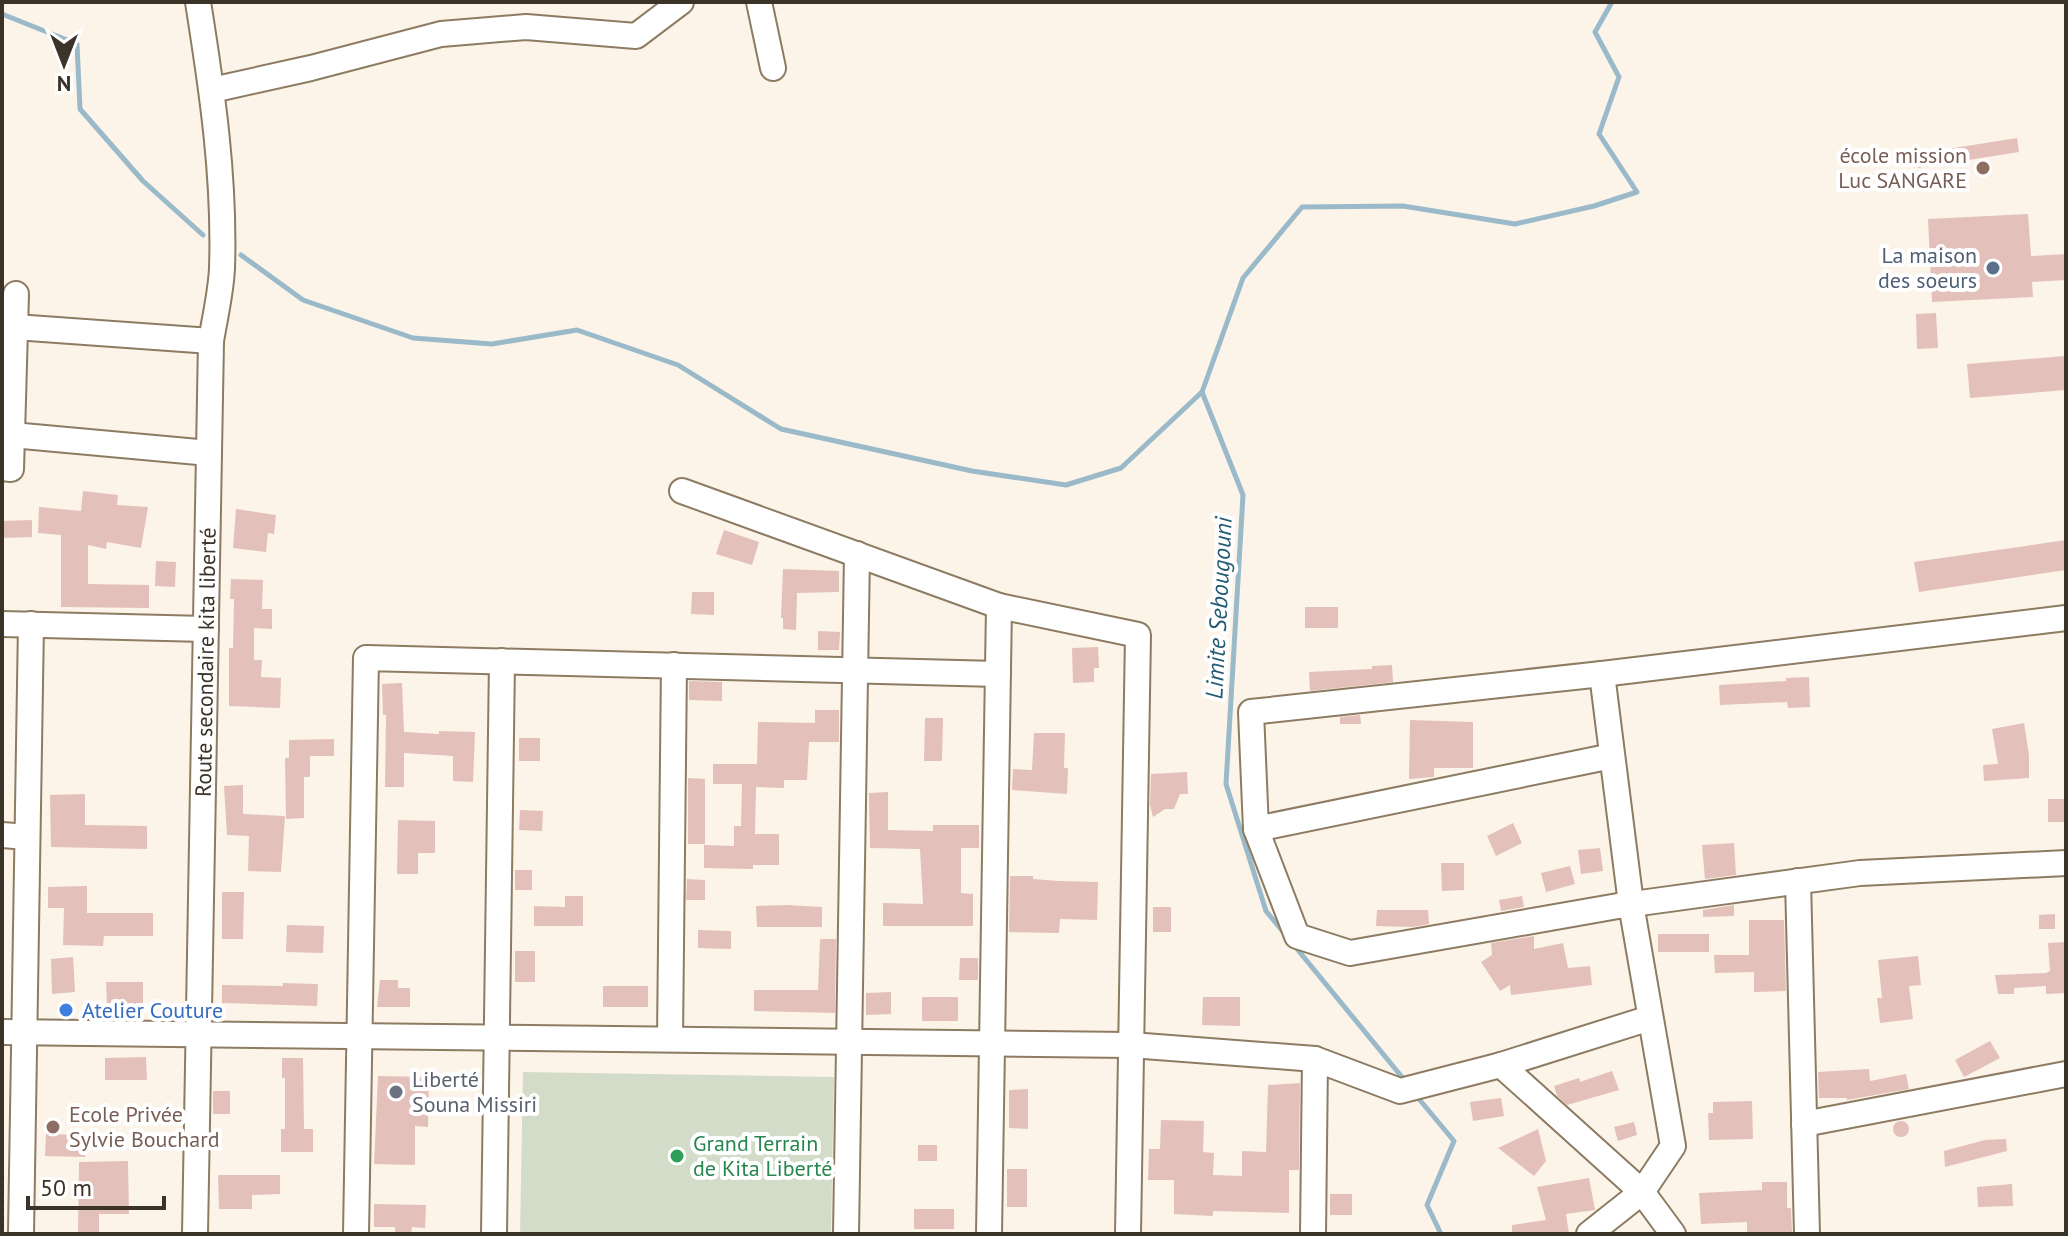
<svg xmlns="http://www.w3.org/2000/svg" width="2068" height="1236" font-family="'PT Sans',sans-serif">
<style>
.green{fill:#d3dcc9}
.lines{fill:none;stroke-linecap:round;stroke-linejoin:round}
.stream{stroke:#9ab9c9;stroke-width:5}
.building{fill:#e3c0ba}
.minor-casing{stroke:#8d7b62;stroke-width:28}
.minor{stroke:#fff;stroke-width:24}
.education-dot{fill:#8d6e63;stroke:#fff;stroke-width:3}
.service-dot{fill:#5c6f8a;stroke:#fff;stroke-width:3}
.shop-dot{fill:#3f7fe0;stroke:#fff;stroke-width:3}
.worship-dot{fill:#6b7280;stroke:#fff;stroke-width:3}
.leisure-dot{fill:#2e9e5b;stroke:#fff;stroke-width:3}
.labels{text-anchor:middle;stroke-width:8;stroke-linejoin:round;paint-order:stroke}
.education-label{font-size:22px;fill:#785e54;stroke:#fff;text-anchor:end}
.service-label{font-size:22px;fill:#4e5e75;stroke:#fff;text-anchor:end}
.street-label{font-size:22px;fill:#3b3328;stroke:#fff}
.shop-label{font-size:22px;fill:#366cbe;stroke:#fff;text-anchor:start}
.worship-label{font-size:22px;fill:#5b616d;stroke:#fff;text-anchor:start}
.leisure-label{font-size:22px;fill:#27864d;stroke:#fff;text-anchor:start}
.water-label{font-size:24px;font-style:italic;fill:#235b74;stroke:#fff}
</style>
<rect width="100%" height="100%" fill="#fcf4e9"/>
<polygon class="green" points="523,1072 834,1077 831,1234 520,1234"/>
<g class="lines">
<g class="stream">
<polyline points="2,14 77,44 80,109 143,181 203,235"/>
<polyline points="241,255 303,300 413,338 492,344 577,330 678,365 781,429 972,471 1066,485 1121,468 1202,392"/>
<polyline points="1284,933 1266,911 1226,784 1243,495 1202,392 1243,278 1302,207 1403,206 1515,224 1594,206 1637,192 1599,134 1619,77 1595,32 1612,2"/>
<polyline points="1293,944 1406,1082"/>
<polyline points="1414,1093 1454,1141 1427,1205 1441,1234"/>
</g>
</g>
<g class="building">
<polygon points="2017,138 2019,152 1918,168 1916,154"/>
<polygon points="2028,214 2031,256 2066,254 2066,280 2032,282 2033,297 1932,302 1928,219"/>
<polygon points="1936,313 1938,348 1917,349 1916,314"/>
<polygon points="2066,356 2066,390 1970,398 1967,364"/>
<polygon points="83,491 118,495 117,505 148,507 141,548 107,542 106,549 88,545 88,584 149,585 149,608 61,607 61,535 38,533 39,507 81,511"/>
<polygon points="236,509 276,515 274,534 268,533 266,552 233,548"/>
<polygon points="32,520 32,537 2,538 2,521"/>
<polygon points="724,530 759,542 752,565 716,554"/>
<polygon points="2066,540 2066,570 1919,592 1914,562"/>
<polygon points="156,561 176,562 175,587 155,586"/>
<polygon points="783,569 839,571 839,592 797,593 796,630 783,629 783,618 781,618"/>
<polygon points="231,579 263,580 262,609 272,609 272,629 254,628 254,660 262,660 261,677 281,678 280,708 229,706 229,648 233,648 234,599 230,599"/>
<polygon points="692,592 714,592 714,615 691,614"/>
<rect x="1305" y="607" width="33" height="21"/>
<polygon points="818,631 840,632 839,650 818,650"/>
<polygon points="1098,647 1099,668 1094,668 1094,682 1073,683 1072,648"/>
<polygon points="1392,665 1393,682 1310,691 1309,672 1372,669 1372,666"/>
<polygon points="1809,677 1810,707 1788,708 1787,702 1720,705 1719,685 1786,681 1786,678"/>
<polygon points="689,681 722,682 722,701 689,700"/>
<polygon points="402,683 404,732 439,734 439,731 475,732 473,782 453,781 453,756 404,753 404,787 385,787 386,715 383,715 382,684"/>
<polygon points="815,710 839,710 839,742 809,742 807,780 784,780 784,788 756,787 755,834 779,834 779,865 753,865 753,869 704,868 704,845 734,846 734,826 741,826 742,784 713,784 713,764 757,764 758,722 815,723"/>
<polygon points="1360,715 1361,724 1340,724 1340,717"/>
<polygon points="925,718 943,718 942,761 924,761"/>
<polygon points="1410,720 1473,722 1473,768 1434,768 1434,777 1409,779"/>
<polygon points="2024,723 2029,755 2029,778 1984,781 1983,765 1998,764 1992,729"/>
<polygon points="1034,733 1065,733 1064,768 1068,768 1067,794 1012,790 1013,769 1032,770"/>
<rect x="519" y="738" width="21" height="23"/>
<polygon points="334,739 334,756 310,756 310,777 304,777 304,818 286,819 285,758 289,758 289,740"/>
<polygon points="1187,772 1188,794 1180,794 1174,809 1165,809 1153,817 1150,805 1151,774"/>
<polygon points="688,778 705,779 705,844 688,844"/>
<polygon points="243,785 243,814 285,816 281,872 248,871 249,836 227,835 224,786"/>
<polygon points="888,792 888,830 933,831 933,825 979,825 979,848 961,848 961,893 973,894 973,926 883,926 883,903 923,904 920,849 870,848 869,793"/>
<polygon points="85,794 85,825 147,826 147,849 51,847 50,795"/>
<rect x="2048" y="799" width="18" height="23"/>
<polygon points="520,810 543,811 542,831 519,830"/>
<polygon points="398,820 435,821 435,853 418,853 418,874 397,874"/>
<polygon points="1513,823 1522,843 1496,856 1487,836"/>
<polygon points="1734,843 1736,875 1705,879 1702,845"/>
<polygon points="1600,848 1603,871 1581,874 1578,850"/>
<polygon points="1441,863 1464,863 1464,890 1442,891"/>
<polygon points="1570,866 1575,884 1546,892 1541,873"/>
<rect x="515" y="870" width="17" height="20"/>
<polygon points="1010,876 1033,876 1033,879 1058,881 1098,882 1097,920 1060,919 1059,933 1009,932"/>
<polygon points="687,879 705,880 705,900 686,900"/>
<polygon points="87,886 87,913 153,913 153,936 104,936 103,946 63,945 64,908 48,908 48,887"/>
<polygon points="222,892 244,892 243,939 222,939"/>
<polygon points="565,896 583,896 583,926 534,926 534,906 565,907"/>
<polygon points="1522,896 1524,907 1501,911 1499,900"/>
<polygon points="787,905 822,907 822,927 757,927 756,906"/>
<polygon points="1734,905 1734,916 1703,917 1703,910"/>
<rect x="1153" y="907" width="18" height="25"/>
<polygon points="1377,910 1428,910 1429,924 1413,927 1376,926"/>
<polygon points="2055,914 2055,929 2039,929 2039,915"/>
<polygon points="1749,920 1784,920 1786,991 1754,992 1754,972 1715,973 1714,955 1749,955"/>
<polygon points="287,925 324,926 323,953 286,952"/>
<polygon points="698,930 731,931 731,949 698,948"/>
<rect x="1658" y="934" width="51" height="18"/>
<polygon points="1534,936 1534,949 1563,943 1568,968 1590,966 1592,985 1511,995 1510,985 1500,991 1481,962 1492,955 1491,943"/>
<polygon points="820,939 836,939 835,1013 754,1011 754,990 818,990"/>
<polygon points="2066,942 2066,993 2046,994 2046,986 2014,988 2014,994 1998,994 1995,975 2046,973 2050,971 2048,943"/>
<rect x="515" y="951" width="20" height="31"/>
<polygon points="1918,956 1921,985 1909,986 1913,1019 1880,1023 1877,998 1882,998 1878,960"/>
<polygon points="73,957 75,992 52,994 51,959"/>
<polygon points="960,958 978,958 978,980 959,980"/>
<polygon points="380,980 398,980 398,988 410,988 410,1007 377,1007"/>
<polygon points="106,982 143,982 143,1004 107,1005"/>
<polygon points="283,983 318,984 317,1006 222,1003 222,985 283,986"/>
<rect x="603" y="986" width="45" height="21"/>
<polygon points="891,992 891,1014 866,1015 866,993"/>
<rect x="922" y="997" width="36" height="24"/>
<polygon points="1203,997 1240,997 1240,1026 1202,1025"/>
<polygon points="1990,1041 2000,1058 1964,1077 1955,1060"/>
<polygon points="146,1057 147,1080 105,1080 105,1058"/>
<polygon points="282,1058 303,1058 304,1129 313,1129 313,1152 281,1152 281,1129 285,1129 285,1078 282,1078"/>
<polygon points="1869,1069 1870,1081 1906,1074 1909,1089 1847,1100 1847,1098 1819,1098 1818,1072"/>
<polygon points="1612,1071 1619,1090 1567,1105 1557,1096 1554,1086 1579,1078 1580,1082"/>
<polygon points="378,1076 429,1077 428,1127 415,1126 415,1165 374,1164"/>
<polygon points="1300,1083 1299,1170 1289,1170 1289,1213 1213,1211 1213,1216 1174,1214 1174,1180 1148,1180 1149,1149 1160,1149 1161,1120 1204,1121 1203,1152 1214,1153 1213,1175 1242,1176 1242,1151 1266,1152 1268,1085"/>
<polygon points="1028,1089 1028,1129 1009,1128 1009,1090"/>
<rect x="213" y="1091" width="17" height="23"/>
<polygon points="1501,1098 1504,1116 1473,1121 1470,1102"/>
<polygon points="1752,1101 1753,1139 1709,1140 1708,1113 1713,1113 1713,1102"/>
<circle cx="1901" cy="1129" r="8"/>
<polygon points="1634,1122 1637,1135 1618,1141 1614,1127"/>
<polygon points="1538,1129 1546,1161 1534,1176 1498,1148"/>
<polygon points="46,1134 86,1135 85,1157 45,1156"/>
<polygon points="2006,1139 2007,1151 1945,1167 1944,1151 1985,1140"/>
<rect x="918" y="1145" width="19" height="16"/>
<polygon points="128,1161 129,1214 99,1214 99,1234 78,1234 79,1162"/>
<rect x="1007" y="1169" width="20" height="38"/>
<polygon points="218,1175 280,1175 280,1194 252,1195 252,1209 219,1209"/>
<polygon points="1589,1178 1595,1210 1566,1214 1569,1234 1512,1234 1512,1225 1546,1220 1537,1187"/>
<polygon points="1762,1182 1787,1182 1787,1208 1791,1208 1792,1232 1747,1234 1747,1222 1701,1224 1699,1193 1762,1190"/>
<polygon points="2012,1184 2013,1206 1978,1207 1977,1187"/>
<rect x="1330" y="1194" width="22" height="21"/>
<polygon points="374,1204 426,1205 425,1228 412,1227 411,1234 395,1234 395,1227 374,1227"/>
<rect x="914" y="1209" width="40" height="20"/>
</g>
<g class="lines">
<defs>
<g id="minor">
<polyline points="759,2 773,68"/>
<polyline points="212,90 311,68 441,34 526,27 636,36 681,2"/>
<polyline points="15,327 211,341"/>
<polyline points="12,435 209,453"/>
<polyline points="2,468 11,469 16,294"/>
<polyline points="682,491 999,606 1138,635 1128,1234"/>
<polyline points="2066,618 1602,674 1251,712 1256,829 1297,936 1350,953 1618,906 1860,873 2066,863"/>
<polyline points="2,624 206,629"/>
<polyline points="1256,829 1612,756"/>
<polyline points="2,835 27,837"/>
<polyline points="1798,881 1807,1234"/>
<polyline points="2,1032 1131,1045 1315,1059 1400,1091 1501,1065 1650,1018"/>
<polyline points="670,1039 674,665"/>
<polyline points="1501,1065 1642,1192 1673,1234"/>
<polyline points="1804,1124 2066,1074"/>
<polyline points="21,1234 31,624"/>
<path id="s1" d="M195,1234l16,-893c4,-24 10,-49 11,-73 3,-90 -10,-178 -24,-266"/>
<polyline points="356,1234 366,658 998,674"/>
<polyline points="494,1234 502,661"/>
<polyline points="846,1234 857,554"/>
<polyline points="989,1234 999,606"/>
<polyline points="1313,1234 1315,1059"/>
<polyline points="1589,1234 1642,1192 1673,1146 1631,904 1602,674"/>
</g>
</defs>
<use href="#minor" class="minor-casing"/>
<use href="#minor" class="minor"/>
</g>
<g class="education-dot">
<circle cx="1983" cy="168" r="8"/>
<circle cx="53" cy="1127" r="8"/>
</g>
<circle class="service-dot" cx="1993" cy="268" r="8"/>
<circle class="shop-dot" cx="66" cy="1010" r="8"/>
<circle class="worship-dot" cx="396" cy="1092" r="8"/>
<circle class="leisure-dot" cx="677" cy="1156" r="8"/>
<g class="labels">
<g class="education-label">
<text x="1967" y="163">école mission<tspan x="1967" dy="25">Luc SANGARE</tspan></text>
<text x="69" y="1122" text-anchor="start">Ecole Privée<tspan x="69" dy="25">Sylvie Bouchard</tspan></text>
</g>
<g class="service-label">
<text x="1977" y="263">La maison<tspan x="1977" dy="25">des soeurs</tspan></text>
</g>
<g class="street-label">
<text dy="8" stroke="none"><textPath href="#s1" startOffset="572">Route secondaire kita liberté</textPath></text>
</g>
<g class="shop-label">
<text x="82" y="1018">Atelier Couture</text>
</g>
<g class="worship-label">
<text x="412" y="1087">Liberté<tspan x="412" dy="25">Souna Missiri</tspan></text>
</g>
<g class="leisure-label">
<text x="693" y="1151">Grand Terrain<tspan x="693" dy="25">de Kita Liberté</tspan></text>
</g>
<g class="water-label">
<text transform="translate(1219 608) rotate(-87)" y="8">Limite Sebougouni</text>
</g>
</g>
<rect width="2068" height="1236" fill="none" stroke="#3b3328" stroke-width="8"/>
<g transform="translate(64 64) rotate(180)" stroke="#ffffff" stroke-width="6" paint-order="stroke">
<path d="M0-6L14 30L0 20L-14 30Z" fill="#3b3328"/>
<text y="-12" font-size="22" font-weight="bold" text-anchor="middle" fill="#3b3328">N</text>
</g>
<path d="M28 1196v12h136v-12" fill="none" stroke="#3b3328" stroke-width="4"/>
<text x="40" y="1196" font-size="24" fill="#3b3328" stroke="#ffffff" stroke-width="6" paint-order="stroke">50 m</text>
</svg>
